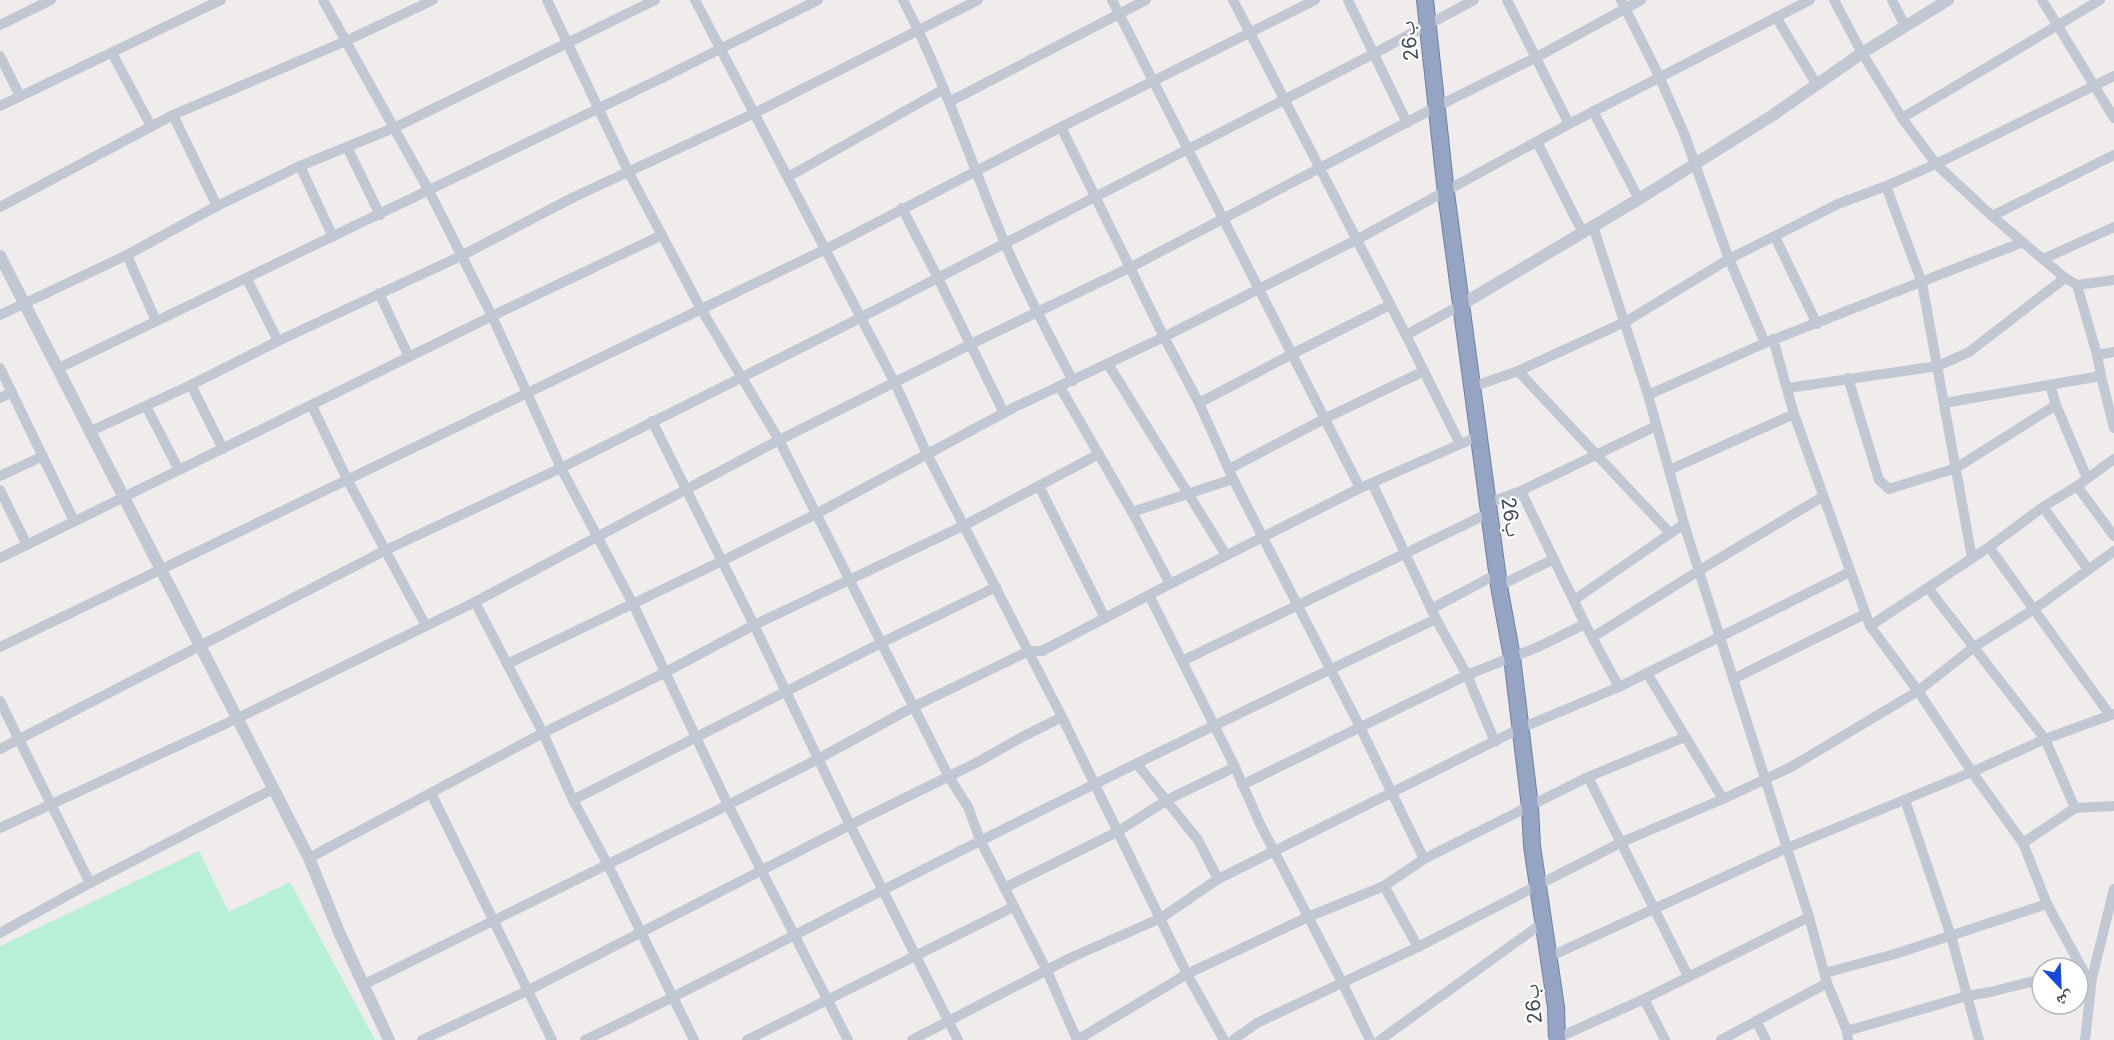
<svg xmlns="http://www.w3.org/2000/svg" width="2114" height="1040" font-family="Inter,'Noto Naskh Arabic',sans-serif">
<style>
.green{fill:#b7efd7}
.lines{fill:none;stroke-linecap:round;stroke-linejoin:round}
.trunk-casing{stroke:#6d7fa8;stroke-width:18}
.minor{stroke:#c1c8d4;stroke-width:10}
.tertiary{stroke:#c1c8d4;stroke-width:12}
.trunk{stroke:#96a4c4;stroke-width:16}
.labels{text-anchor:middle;stroke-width:4.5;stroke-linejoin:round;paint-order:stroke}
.street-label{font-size:20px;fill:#444b59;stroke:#fff}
</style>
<rect width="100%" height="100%" fill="#efeceb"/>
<polygon class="green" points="199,851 229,912 290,882 375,1040 0,1040 0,946"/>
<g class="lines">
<defs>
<polyline id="trunk" points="1425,0 1446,193 1499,586 1512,657 1530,807 1532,846 1556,1007 1557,1040"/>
</defs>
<use href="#trunk" class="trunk-casing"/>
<g class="minor">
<polyline points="323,0 429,191 492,316 561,468 633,604 728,805 848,1040"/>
<polyline points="547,0 629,173 701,309 779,440 949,777 968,807 981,842 1047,971 1077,1040 1187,974 1308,917 1384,886 1424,859 1588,777 1685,737"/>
<polyline points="695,0 895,383 927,454 1062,717 1187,974 1224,1040"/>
<path d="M903,0c41,78 67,161 101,241 20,48 45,94 69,140"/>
<polyline points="1112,0 1360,488"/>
<polyline points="1233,0 1406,335 1460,444"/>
<polyline points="1348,0 1407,123"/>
<polyline points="1507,0 1569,124"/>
<polyline points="1621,0 1659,76 1685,136 1729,259 1765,343"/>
<polyline points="1834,0 1862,53 1902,118 1936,164 1992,216 2065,278 2077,285 2097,355 2101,376 2114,428"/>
<polyline points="1892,0 1905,26"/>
<polyline points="2042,0 2114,118"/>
<polyline points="1776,17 1817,85"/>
<polyline points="0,25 51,0"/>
<polyline points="112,53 151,126"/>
<polyline points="0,56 20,96"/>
<polyline points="949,102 1146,0"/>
<polyline points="0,106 221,0"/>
<polyline points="1593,111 1639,199"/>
<polyline points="173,115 217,206"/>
<polyline points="1902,118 2100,0"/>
<polyline points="1061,127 1164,337 1199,403 1233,479 1360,727 1424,859"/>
<polyline points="1537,142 1583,233"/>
<polyline points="347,147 380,215"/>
<polyline points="300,166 333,237"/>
<polyline points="788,177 944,89"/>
<polyline points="1886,186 1922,283 1972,558"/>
<polyline points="0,207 173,115 346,41 433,0"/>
<polyline points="902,208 938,278 1004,413"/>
<polyline points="1992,216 2114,155"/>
<polyline points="1593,226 1648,395 1684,524 1809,917 1827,983 1847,1031 1848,1040"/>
<polyline points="1775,237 1817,324"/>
<polyline points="127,255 156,321"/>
<polyline points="2043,259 2114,227"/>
<polyline points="247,279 278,341"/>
<polyline points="2077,285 2114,280"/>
<polyline points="379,293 409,357"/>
<polyline points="0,315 127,255 217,206 300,166 396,127 655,0"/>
<polyline points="1406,335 1461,305"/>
<polyline points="1773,339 1794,414 1870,626 1918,691 1972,772 2023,843 2047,904 2084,972"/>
<polyline points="2097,355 2114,352"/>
<polyline points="1108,364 1226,555"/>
<polyline points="0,368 74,521"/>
<polyline points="59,368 666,76 818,0"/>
<polyline points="1518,371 1669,532"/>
<polyline points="1848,378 1879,480 1889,489 1956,468 2056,405"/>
<polyline points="191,385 223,449"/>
<polyline points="2050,385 2056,405 2087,478"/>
<polyline points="1060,387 1132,512 1170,584"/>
<polyline points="1472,387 1518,371 1625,322 1729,259 1838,204 1886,186 1936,164 2114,76"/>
<polyline points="1788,388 1938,366 1969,352 2065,278"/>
<polyline points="1648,395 1765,343 2023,242"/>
<polyline points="0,398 12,392"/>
<polyline points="1199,403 1292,354 1390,305"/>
<polyline points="1944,403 2101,376"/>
<polyline points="146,406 179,470"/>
<polyline points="312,406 347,479 426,626"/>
<polyline points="652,421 754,625 850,825 958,1040"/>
<polyline points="91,431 191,385 278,341 461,256 574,197 755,113 978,0"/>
<polyline points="1229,469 1326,418 1424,371"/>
<polyline points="1669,470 1794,414"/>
<polyline points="0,476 43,456"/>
<polyline points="1372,483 1436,619 1467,675 1495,742"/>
<polyline points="1039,486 1105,618"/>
<polyline points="2077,486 2114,536"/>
<polyline points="0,490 27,545"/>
<polyline points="1521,491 1585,624 1619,687"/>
<polyline points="1488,503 1521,491 1656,426"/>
<polyline points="2043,507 2088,569"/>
<polyline points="1132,512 1233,479"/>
<polyline points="1989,547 2110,715"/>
<polyline points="0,558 492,316 662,235"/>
<polyline points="1499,586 1554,559"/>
<polyline points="1928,588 2045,739 2075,808"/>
<polyline points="1149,595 1235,767 1260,824 1342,982 1370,1040"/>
<polyline points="1574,600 1684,524"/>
<polyline points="475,602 543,733 573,800 607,863 694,1040"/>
<polyline points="1431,609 1497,574"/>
<polyline points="1870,626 1989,547 2043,507 2077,486 2114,459"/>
<polyline points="1593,637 1700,570 1822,497"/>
<polyline points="0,647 826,249 1061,127 1315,0"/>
<polyline points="1182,661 1489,513"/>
<polyline points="507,664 722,561 816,514 1015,407 1164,337 1356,240 1569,124 1810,0"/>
<polyline points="1647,673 1723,799"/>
<polyline points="1733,679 1865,614"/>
<polyline points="0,701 90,883"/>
<polyline points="0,749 386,550 561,468 860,318 1375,53 1474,0"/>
<polyline points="1137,764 1198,840 1218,879"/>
<polyline points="1588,777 1688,976"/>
<polyline points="1242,785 1467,675 1538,647 1585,624"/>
<polyline points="431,793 552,1040"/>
<polyline points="573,800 881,643 996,587"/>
<polyline points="1905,800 1951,936 1979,1040"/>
<polyline points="0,828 238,718 475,602 779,440 971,344 1131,267 1438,106 1535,58 1641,0"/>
<polyline points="2023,843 2075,808 2114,806"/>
<polyline points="309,858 543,733 664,673 754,625 965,525 1099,454"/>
<polyline points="1384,886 1418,947"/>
<polyline points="1004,888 1117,832 1167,800 1235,767"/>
<polyline points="0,933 90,883 273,789"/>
<polyline points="1549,957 1787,848 1972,772 2045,739 2114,714"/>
<polyline points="1825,973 1895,954 2047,904"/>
<polyline points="363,985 728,805 818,759 913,707 1029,651 1042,651 1170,584 1360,488 1479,436"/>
<polyline points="1644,999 1665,1040"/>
<polyline points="1756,1021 1766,1040"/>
<polyline points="1847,1031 1967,996 1990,992 2042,979"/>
<polyline points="422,1040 527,991 850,825 976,763 1022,737 1062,717"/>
<path d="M585,1040c101,-48 199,-100 298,-150 183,-93 368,-183 553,-271"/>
<polyline points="747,1040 1013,907"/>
<polyline points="912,1040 1070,958 1161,918 1218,879 1519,729 1619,687 1850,572"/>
<polyline points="1233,1040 1257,1023 1418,947 1622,842 1723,799 1791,767 1918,691 1974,647 2033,610 2114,551"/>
<polyline points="1380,1040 1544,922"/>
<polyline points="1553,1040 1644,999 1809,917"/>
<polyline points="1721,1040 1827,983"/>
<polyline points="2085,1040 2092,978 2114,889"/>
</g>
<g class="tertiary">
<polyline points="0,256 309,858 339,932 389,1040"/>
<polyline points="1461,305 1639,199 1773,115 1862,53 1948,0"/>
</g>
<use href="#trunk" class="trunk"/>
</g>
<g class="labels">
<g class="street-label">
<text transform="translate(1409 41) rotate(-97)" y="7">26ب</text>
<text transform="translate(1511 517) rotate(82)" y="7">26ب</text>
<text transform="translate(1533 1004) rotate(-96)" y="7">26ب</text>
</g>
</g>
<g transform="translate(2060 986) rotate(157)"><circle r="28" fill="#ffffff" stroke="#b4b7bd" stroke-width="1.5"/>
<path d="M0-4.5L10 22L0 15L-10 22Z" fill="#1549df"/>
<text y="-9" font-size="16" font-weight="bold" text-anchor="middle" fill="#444b59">ش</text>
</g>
</svg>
